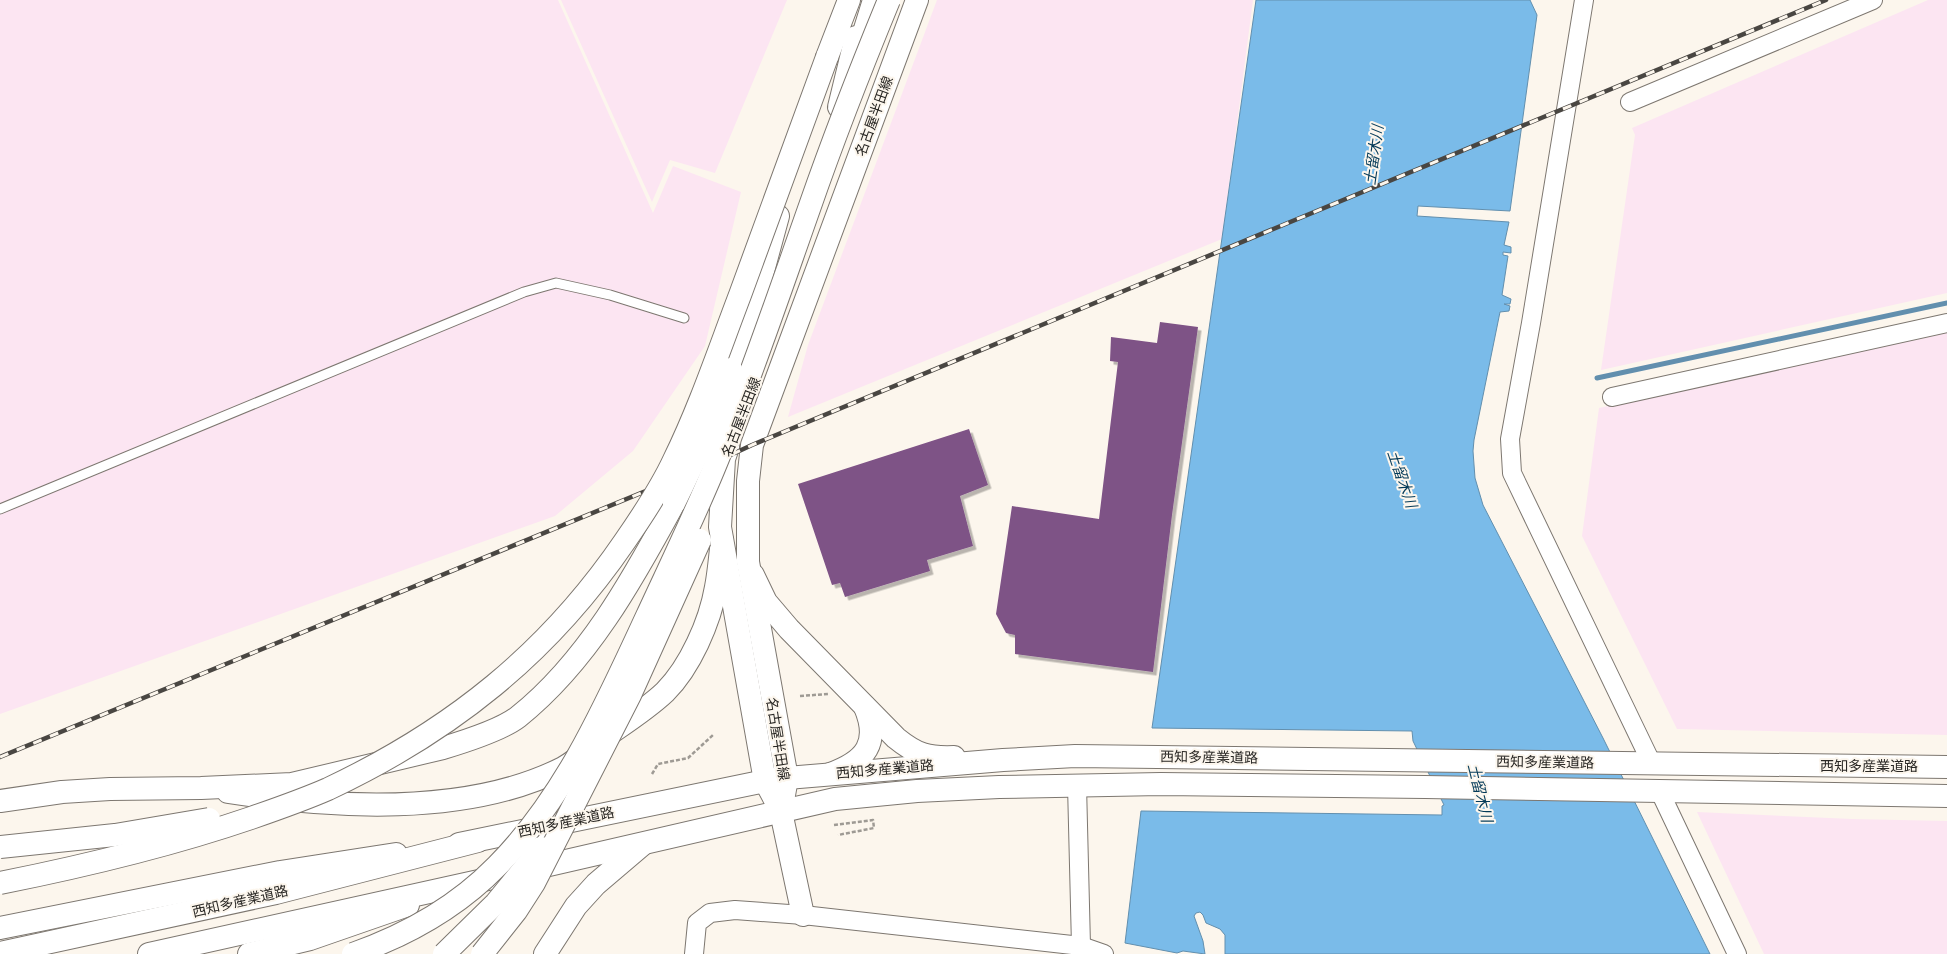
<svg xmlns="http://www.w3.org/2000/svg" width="1947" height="954" font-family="Rubik,'Noto Sans JP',sans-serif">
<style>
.industrial{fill:#fce5f2}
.water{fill:#7abbe9;stroke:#628fae}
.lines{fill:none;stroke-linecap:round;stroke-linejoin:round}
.stream{stroke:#628fae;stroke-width:5}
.building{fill:#7e5286;filter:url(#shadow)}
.service-casing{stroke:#7d7770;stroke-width:11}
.minor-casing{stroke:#7d7770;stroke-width:20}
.tertiary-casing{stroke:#7d7770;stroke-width:24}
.primary-casing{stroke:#7d7770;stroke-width:24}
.trunk-casing{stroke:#7d7770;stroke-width:24}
.motorway-casing{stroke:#7d7770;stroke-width:24}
.path{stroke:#9e9a94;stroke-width:2.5;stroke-dasharray:4 2;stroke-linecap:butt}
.service{stroke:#fff;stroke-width:9}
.minor{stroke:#fff;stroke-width:18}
.tertiary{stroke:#fff;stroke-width:22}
.primary{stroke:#fff;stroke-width:22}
.trunk{stroke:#fff;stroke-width:22}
.motorway{stroke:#fff;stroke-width:22}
.rail-casing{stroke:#494642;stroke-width:4.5}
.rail{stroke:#fcf6ed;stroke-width:3;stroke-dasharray:9;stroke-linecap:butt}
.motorway-bridge-casing{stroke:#7d7770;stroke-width:24;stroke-linecap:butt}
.motorway-bridge{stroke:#fff;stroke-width:22}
.labels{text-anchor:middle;stroke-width:4;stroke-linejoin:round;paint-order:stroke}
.street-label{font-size:14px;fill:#292724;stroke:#fcf6ed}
.water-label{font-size:15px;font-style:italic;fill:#043a58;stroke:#fcf6ed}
</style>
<defs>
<filter id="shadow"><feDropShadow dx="3.5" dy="3.5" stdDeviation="0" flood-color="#0004"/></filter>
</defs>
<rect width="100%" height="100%" fill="#fcf6ed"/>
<g class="industrial">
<polygon points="0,0 558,0 653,213 673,166 741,192 705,346 633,451 555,516 0,714"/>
<polygon points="561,0 787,0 715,173 670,160 652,202"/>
<polygon points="937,0 1253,0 1222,239 788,417 808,345"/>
<polygon points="1928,0 1947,0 1947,293 1601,370 1635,135 1632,128"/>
<polygon points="1947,333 1947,735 1677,729 1582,536 1599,408"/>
<polygon points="1697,812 1852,819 1947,821 1947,954 1764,954"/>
</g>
<polygon class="water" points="1256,0 1530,0 1537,15 1510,211 1418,206 1417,216 1509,222 1504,245 1511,247 1511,253 1503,252 1503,255 1508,256 1502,295 1511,299 1510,304 1504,304 1510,306 1509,311 1500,312 1474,440 1473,451 1475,478 1483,505 1603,738 1710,954 1225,954 1225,935 1220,929 1206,923 1203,915 1200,912 1196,913 1194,916 1203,941 1205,954 1183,951 1177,953 1125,943 1141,811 1442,815 1442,806 1444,805 1413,741 1412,731 1152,728"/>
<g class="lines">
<polyline class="stream" points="1597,378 1947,303"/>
</g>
<g class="building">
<polygon points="1160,322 1198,327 1172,515 1153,672 1015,654 1015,635 1006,633 996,614 1012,506 1099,519 1118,362 1110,361 1111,337 1157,343"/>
<polygon points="969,429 988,485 960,496 973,546 927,560 930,571 845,597 840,583 832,585 798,484"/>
</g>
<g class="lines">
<defs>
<polyline id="service" points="0,509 524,292 556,283 610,295 684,318"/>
<g id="minor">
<polyline points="1584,0 1531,323 1510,439 1512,473 1652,764"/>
<polyline points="1630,102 1873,0"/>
<polyline points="1612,397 1947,323"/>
<polyline points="1077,785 1081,946"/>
<polyline points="1660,792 1737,954"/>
<polyline points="694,954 697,923 710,913 735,910 803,915 1081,946 1104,954"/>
</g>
<g id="tertiary">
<path d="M753,575l13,27 23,27 107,109c21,17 32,20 58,19"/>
<path d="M830,774c36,-13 50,-31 35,-67"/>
<polyline points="781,812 803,915"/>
</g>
<g id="primary">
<polyline points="839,107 856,37"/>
<polyline points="728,447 724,459 720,527 765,781 774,798"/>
<polyline points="781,812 787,778 748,562 748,481 752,445 917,0"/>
</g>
<g id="trunk">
<path d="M228,792c104,16 238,25 335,-24 16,-9 31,-23 46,-34 19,-13 39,-26 56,-42 25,-25 45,-70 51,-105 3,-15 4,-31 6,-47"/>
<polyline points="459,844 765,781 787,778 1003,760 1075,756 1158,757 1947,767"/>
<polyline points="527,870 835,799 917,791 999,787 1161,784 1425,787 1947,796"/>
<polyline points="0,928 280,872 396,854"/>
<polyline points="249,954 310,939 408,905"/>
<polyline points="545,954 576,906 596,884 643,844"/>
</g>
<g id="motorway">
<polyline points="827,57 849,0"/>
<polyline points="856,58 874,0"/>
<polyline points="731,369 756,297 778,216"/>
<path d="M0,801l62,-9 48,-3 91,-1 91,-4 151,-36c20,-6 58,-18 75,-31 69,-55 115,-138 156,-214"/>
<polyline points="0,953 276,893 478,841"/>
<polyline points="149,954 488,879"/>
</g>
</defs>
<use href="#service" class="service-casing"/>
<use href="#minor" class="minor-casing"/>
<use href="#tertiary" class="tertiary-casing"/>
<use href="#primary" class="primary-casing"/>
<use href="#trunk" class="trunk-casing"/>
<use href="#motorway" class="motorway-casing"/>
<g class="path">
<polyline points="800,696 828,694"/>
<polyline points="652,774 658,764 688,758 713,735"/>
<polyline points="834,825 873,820 874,828 838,835"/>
</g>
<use href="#service" class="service"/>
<use href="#minor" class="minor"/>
<use href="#tertiary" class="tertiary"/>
<use href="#primary" class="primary"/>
<use href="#trunk" class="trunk"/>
<use href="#motorway" class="motorway"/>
<defs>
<polyline id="rail" points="0,757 709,465 752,445 1826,0"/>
</defs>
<use href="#rail" class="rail-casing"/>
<use href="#rail" class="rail"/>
<defs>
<g id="motorway-bridge">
<path d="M674,503c22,-44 41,-87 57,-134"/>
<polyline points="0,847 115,835 209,819"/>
<path d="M0,883c85,-17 169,-37 251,-65 26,-9 52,-18 77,-29 123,-58 220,-135 297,-248 18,-26 36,-53 49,-81 26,-53 45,-110 66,-165 29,-79 58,-158 87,-238"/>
<path d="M353,954c54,-19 104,-47 144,-88 69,-70 109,-162 150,-250 24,-52 49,-103 70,-155 34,-84 63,-170 93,-255 24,-69 51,-138 79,-206"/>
<polyline points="444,954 496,903 541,848"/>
<polyline points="482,954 516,911 534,883 630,695 700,540"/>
</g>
</defs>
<use href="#motorway-bridge" class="motorway-bridge-casing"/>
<use href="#motorway-bridge" class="motorway-bridge"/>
</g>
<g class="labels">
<g class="street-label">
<text transform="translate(874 116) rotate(-70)" y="5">名古屋半田線</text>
<text transform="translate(741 417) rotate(-69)" y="5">名古屋半田線</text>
<text transform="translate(778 739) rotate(81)" y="5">名古屋半田線</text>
<text transform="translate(1209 757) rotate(1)" y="5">西知多産業道路</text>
<text transform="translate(1545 762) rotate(1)" y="5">西知多産業道路</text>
<text x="1869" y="771">西知多産業道路</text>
<text transform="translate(885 769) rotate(-5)" y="5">西知多産業道路</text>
<text transform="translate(566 822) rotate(-12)" y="5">西知多産業道路</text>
<text transform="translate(240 901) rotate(-13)" y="5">西知多産業道路</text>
</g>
<g class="water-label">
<text transform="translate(1374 155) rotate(-82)" y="5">土留木川</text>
<text transform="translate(1402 479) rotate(71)" y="5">土留木川</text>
<text transform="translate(1480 793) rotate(76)" y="5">土留木川</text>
</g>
</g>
</svg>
